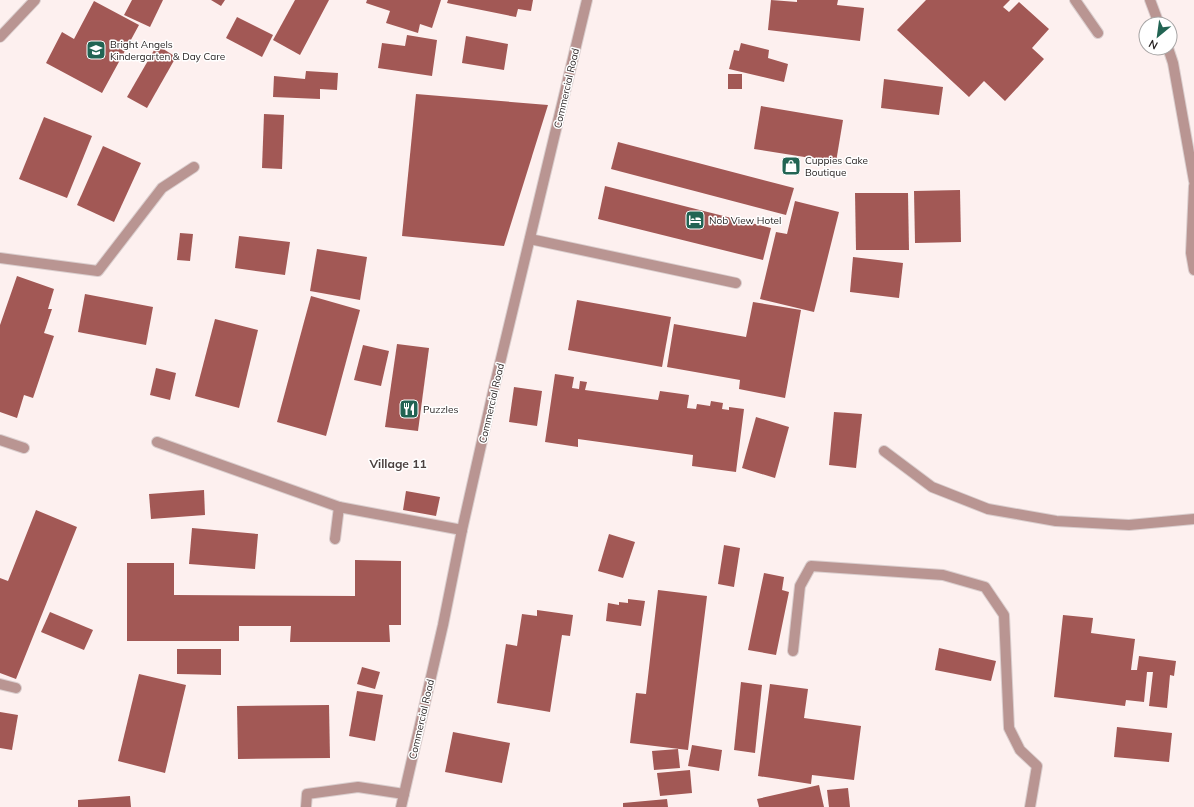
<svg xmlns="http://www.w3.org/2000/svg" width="1194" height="807" font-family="Mulish,sans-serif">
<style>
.building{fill:#a25855}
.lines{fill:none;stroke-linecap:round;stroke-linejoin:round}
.minor-casing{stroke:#dacece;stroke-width:12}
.minor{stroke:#b99592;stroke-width:10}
.labels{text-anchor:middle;stroke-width:3;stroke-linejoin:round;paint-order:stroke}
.poi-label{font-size:10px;fill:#231e1e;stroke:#fff;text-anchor:start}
.street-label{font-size:10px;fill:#231e1e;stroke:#fff}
.quarter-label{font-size:12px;font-weight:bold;fill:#4b4140;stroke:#fff}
</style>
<rect width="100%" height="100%" fill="#fdf0ef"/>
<g class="building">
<polygon points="132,0 163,0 150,27 124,15"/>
<polygon points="211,0 225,0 221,6"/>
<polygon points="295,0 329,0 300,55 273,40"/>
<polygon points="367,0 441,0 432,28 420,24 418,33 386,23 390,11 366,3"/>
<polygon points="448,0 533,0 531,11 518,9 516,17 447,3"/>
<polygon points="771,0 797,2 797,0 838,0 837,5 864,8 860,41 768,30"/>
<polygon points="926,0 1010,0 1003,7 1009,12 1019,2 1049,29 1032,48 1044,59 1005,101 984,81 969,97 897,30"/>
<polygon points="94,1 139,25 102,93 46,63 62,32 74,39"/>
<polygon points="237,17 273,35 262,57 226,38"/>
<polygon points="407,35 437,40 432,76 378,68 382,43 405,46"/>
<polygon points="466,36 508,44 504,70 462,63"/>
<polygon points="741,43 769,50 768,58 788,64 784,82 729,69 734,50 739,51"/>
<polygon points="157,45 176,57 147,108 127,97"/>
<polygon points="306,71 338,73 337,90 320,89 320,99 273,97 274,76 305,79"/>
<rect x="728" y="74" width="14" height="15"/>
<polygon points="884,79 943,87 939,115 881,108"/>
<polygon points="416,94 548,105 504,246 402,236"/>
<polygon points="761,106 843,120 836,162 754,149"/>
<polygon points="264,114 284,115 282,169 262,168"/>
<polygon points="44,117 92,136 67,198 19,179"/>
<polygon points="618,142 794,188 786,215 611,169"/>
<polygon points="103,146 141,163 114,222 77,205"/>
<polygon points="605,186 771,228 763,260 598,219"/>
<polygon points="960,190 961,242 915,243 914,191"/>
<polygon points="855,193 908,193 909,250 856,250"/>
<polygon points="795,201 839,212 814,312 760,299 776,232 787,234"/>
<polygon points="180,233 193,234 190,261 177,260"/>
<polygon points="239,236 290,242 285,275 235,268"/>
<polygon points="317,249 367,257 360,300 310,291"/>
<polygon points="853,257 903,263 899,298 850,292"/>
<polygon points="17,276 54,289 48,309 52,309 44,333 54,336 33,398 24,395 17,418 0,412 0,325"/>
<polygon points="85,294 153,307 146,345 78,332"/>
<polygon points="311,296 360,310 326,436 277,422"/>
<polygon points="577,300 671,317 662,367 568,350"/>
<polygon points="753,302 801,310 785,398 739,389 740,380 667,367 674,324 746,337"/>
<polygon points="215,319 258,330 239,408 195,396"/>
<polygon points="397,344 429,348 418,431 385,427"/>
<polygon points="363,345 389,351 381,386 354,380"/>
<polygon points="156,368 176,373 170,400 150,395"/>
<polygon points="555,374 574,377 572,388 579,389 580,381 587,382 585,390 658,400 660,391 689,395 687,408 696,409 697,404 710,406 711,401 723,403 722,409 729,410 729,407 744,409 736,472 692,466 693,455 578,439 578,447 545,442"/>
<polygon points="514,387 542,391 537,426 509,422"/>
<polygon points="834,412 862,414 856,468 829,465"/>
<polygon points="756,417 789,427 775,478 742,468"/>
<polygon points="204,490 205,515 151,519 149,494"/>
<polygon points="406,491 440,497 436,516 403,510"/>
<polygon points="36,510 77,527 16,679 0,673 0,578 8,581"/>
<polygon points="192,528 258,534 255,569 189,564"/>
<polygon points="609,534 635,542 623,578 598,571"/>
<polygon points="724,545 740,548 734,587 718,584"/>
<polygon points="355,560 401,561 401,625 389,625 390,642 290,642 291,626 239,626 239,641 127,641 127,563 174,563 174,595 355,596"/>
<polygon points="764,573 784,577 782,590 789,592 776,655 748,650"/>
<polygon points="658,590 707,596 688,750 630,743 636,693 646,694"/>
<polygon points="628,599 645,601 641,626 606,621 608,603 619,605 619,602 628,603"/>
<polygon points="537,610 573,615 570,636 562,635 550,712 497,703 506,644 517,646 522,614 537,616"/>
<polygon points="50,612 93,630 84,650 41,632"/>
<polygon points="1063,615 1093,618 1091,633 1135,639 1131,670 1137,670 1139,656 1176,661 1174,676 1170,675 1167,708 1149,706 1153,672 1147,672 1144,702 1126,700 1125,706 1054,697"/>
<polygon points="939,648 996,661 991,681 935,670"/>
<polygon points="177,649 221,649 221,675 177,674"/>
<polygon points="362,667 380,672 375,689 357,684"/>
<polygon points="139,674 186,685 165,773 118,761"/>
<polygon points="741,682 762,685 755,753 734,750"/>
<polygon points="770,684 808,689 804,718 861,726 854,780 812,775 811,784 758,776"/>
<polygon points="357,691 383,695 375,741 349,736"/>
<polygon points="329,705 330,758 238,759 237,706"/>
<polygon points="0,712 18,715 12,750 0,748"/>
<polygon points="1117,727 1172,733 1169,762 1114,757"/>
<polygon points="453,732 510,743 502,783 445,772"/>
<polygon points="692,745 722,750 719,771 688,766"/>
<polygon points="678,749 680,768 654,770 652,751"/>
<polygon points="690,770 692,793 660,796 657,773"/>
<polygon points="819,785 824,807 759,807 757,799"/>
<polygon points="848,788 850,807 829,807 827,790"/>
<polygon points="130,796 131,807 78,807 78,800"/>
<polygon points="667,799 668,807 623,807 623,803"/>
</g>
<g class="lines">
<defs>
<g id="minor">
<polyline points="1075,0 1098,33"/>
<polyline points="1150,0 1159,24"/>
<polyline points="0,37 35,0"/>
<polyline points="1168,48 1173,63 1194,181"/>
<polyline points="1194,186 1191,253 1194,270"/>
<polyline points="530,239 736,283"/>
<polyline points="0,258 98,271 162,188 194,167"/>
<polyline points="0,440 24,448"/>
<polyline points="157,442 339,507"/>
<polyline points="884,451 932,487 988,509 1056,521 1129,525 1194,519"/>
<polyline points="335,539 339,507 462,530"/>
<polyline points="793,651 800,586 811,566 943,575 985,587 1004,615 1009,728 1020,750 1037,766 1030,807"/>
<polyline points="0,684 16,688"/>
<polyline points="306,807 307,794 358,787 404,794"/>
<polyline points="401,807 443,625 462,530 493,392 587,0"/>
</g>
</defs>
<use href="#minor" class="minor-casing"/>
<use href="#minor" class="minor"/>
</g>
<defs>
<symbol id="school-square" viewBox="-11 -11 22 22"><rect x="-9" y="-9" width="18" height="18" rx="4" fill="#226453" stroke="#fff"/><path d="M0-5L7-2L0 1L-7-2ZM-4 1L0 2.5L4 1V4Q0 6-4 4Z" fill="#fff"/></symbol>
<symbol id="shop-square" viewBox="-11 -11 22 22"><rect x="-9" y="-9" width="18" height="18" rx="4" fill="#226453" stroke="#fff"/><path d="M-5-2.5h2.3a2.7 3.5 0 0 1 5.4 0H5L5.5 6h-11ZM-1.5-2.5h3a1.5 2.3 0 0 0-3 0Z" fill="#fff"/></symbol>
<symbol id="hotel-square" viewBox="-11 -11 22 22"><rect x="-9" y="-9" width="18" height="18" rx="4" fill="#226453" stroke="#fff"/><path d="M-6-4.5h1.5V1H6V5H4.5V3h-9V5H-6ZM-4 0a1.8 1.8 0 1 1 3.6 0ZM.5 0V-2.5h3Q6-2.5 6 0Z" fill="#fff"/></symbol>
<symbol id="restaurant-square" viewBox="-11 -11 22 22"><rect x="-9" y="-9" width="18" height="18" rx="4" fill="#226453" stroke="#fff"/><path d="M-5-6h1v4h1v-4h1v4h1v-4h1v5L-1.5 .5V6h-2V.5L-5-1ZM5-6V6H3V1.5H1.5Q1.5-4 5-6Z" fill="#fff"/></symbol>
</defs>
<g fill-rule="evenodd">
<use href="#school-square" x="85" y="39" width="22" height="22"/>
<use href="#shop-square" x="780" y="155" width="22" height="22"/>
<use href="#hotel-square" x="684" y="209" width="22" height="22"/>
<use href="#restaurant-square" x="398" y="398" width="22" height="22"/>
</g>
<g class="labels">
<g class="poi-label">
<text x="110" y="48">Bright Angels<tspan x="110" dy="12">Kindergarten &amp; Day Care</tspan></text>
<text x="805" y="164">Cuppies Cake<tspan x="805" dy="12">Boutique</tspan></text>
<text x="709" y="224">Nob View Hotel</text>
<text x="423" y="413">Puzzles</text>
</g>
<g class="street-label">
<text transform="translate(566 88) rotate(-77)" y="4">Commercial Road</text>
<text transform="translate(491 403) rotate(-77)" y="4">Commercial Road</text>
<text transform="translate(421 719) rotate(-77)" y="4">Commercial Road</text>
</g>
<g class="quarter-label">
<text x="398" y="468">Village 11</text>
</g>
</g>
<g transform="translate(1158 36) rotate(209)"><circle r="19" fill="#ffffff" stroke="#a7a5a5"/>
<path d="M0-3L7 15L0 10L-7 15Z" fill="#226453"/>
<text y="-6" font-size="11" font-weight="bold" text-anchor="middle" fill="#231e1e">N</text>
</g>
</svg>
